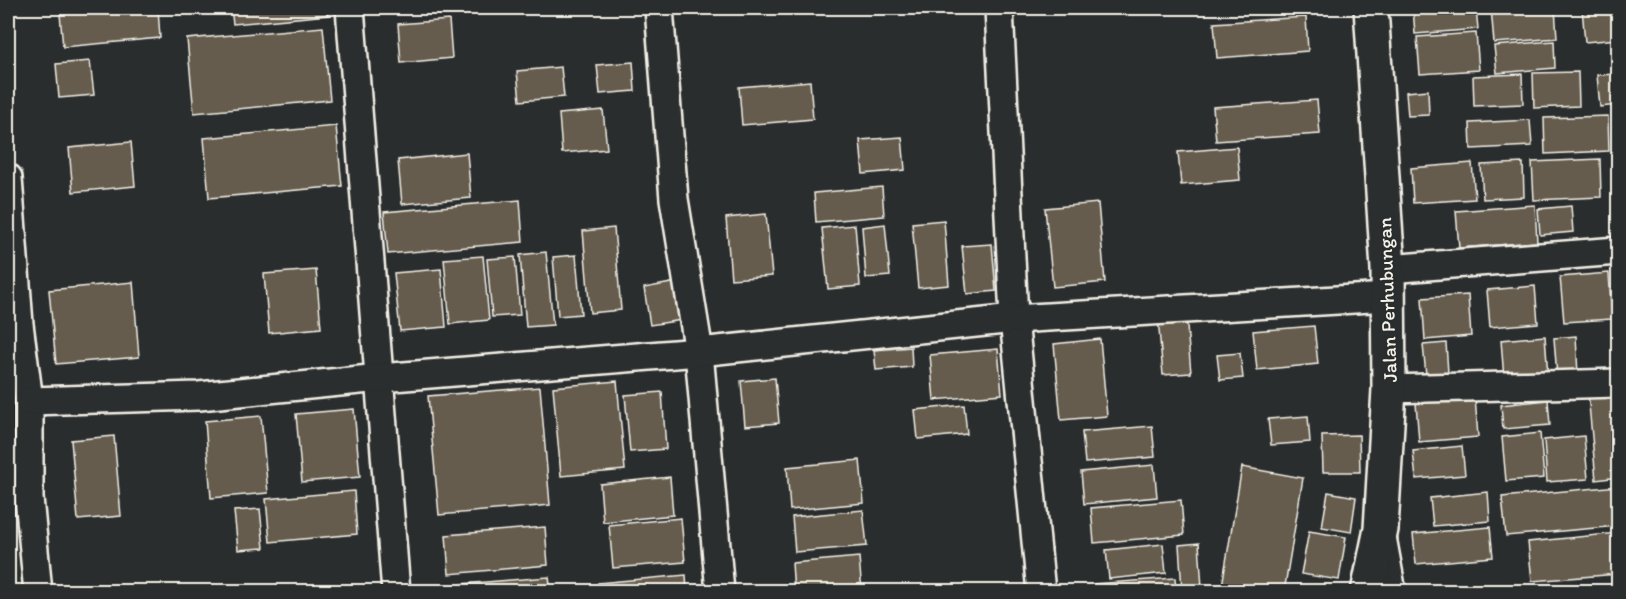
<svg xmlns="http://www.w3.org/2000/svg" width="1626" height="599" font-family="Itim,sans-serif">
<style>
.building{fill:#655c4d;stroke:#f4f1e8;stroke-width:1.5}
.lines{fill:none;stroke-linecap:round;stroke-linejoin:round}
.minor-casing{stroke:#f4f1e8;stroke-width:32}
.secondary-casing{stroke:#f4f1e8;stroke-width:38}
.minor{stroke:#2a2d2e;stroke-width:27}
.secondary{stroke:#2a2d2e;stroke-width:33}
.labels{text-anchor:middle;stroke-width:4.5;stroke-linejoin:round;paint-order:stroke}
.street-label{font-size:20px;fill:#f4f1e8;stroke:#2a2d2e}
</style>
<rect width="100%" height="100%" fill="#2a2d2e"/>
<filter id="ink" filterUnits="userSpaceOnUse"><feTurbulence type="fractalNoise" baseFrequency=".0167" numOctaves="2"/><feDisplacementMap in="SourceGraphic" scale="12" xChannelSelector="R" yChannelSelector="G"/><feConvolveMatrix kernelMatrix="1 2 1 2 8 2 1 2 1" color-interpolation-filters="sRGB"/></filter>
<g filter="url(#ink)">
<g class="building">
<polygon points="136,8 158,8 160,38 63,47 60,14"/>
<polygon points="231,8 327,8 328,15 233,24"/>
<polygon points="1413,8 1476,8 1478,29 1415,34"/>
<polygon points="1491,8 1555,8 1557,38 1494,43"/>
<polygon points="1582,8 1618,8 1618,39 1585,42"/>
<polygon points="1306,17 1308,51 1217,58 1214,23"/>
<polygon points="449,20 452,58 401,63 398,24"/>
<polygon points="323,27 330,100 194,113 187,39"/>
<polygon points="1476,33 1479,70 1420,74 1417,37"/>
<polygon points="1554,41 1555,68 1497,73 1494,46"/>
<polygon points="90,61 94,95 59,98 56,64"/>
<polygon points="633,62 635,91 600,94 597,65"/>
<polygon points="561,67 564,97 520,101 517,71"/>
<polygon points="1578,72 1579,106 1534,108 1533,73"/>
<polygon points="1522,74 1523,104 1474,106 1473,76"/>
<polygon points="1618,74 1618,105 1600,107 1597,75"/>
<polygon points="810,81 813,119 742,125 739,87"/>
<polygon points="1428,90 1429,115 1408,116 1406,92"/>
<polygon points="1317,100 1320,134 1216,141 1213,107"/>
<polygon points="603,110 607,149 562,153 559,114"/>
<polygon points="1608,116 1609,151 1545,154 1544,118"/>
<polygon points="1530,120 1532,146 1471,149 1470,123"/>
<polygon points="1618,120 1618,160 1617,161 1614,121"/>
<polygon points="336,126 342,186 209,198 204,138"/>
<polygon points="902,137 905,170 863,174 860,140"/>
<polygon points="131,142 135,186 73,192 69,148"/>
<polygon points="1237,147 1240,180 1181,185 1178,152"/>
<polygon points="467,153 471,198 402,204 398,160"/>
<polygon points="1600,159 1601,197 1534,200 1532,162"/>
<polygon points="1472,163 1475,199 1413,203 1411,168"/>
<polygon points="1523,163 1524,197 1483,199 1481,165"/>
<polygon points="882,187 884,216 816,222 814,193"/>
<polygon points="520,200 523,242 388,254 384,212"/>
<polygon points="1098,203 1105,282 1053,287 1045,208"/>
<polygon points="1535,205 1537,242 1459,248 1456,211"/>
<polygon points="1571,206 1573,232 1540,235 1538,209"/>
<polygon points="766,214 772,276 731,279 726,218"/>
<polygon points="944,220 949,285 918,288 912,223"/>
<polygon points="885,224 890,276 866,278 862,227"/>
<polygon points="855,225 860,286 828,289 822,228"/>
<polygon points="614,228 621,310 590,313 583,231"/>
<polygon points="992,244 996,291 967,294 962,246"/>
<polygon points="546,252 553,325 526,327 520,255"/>
<polygon points="576,255 581,314 558,316 553,257"/>
<polygon points="483,256 489,320 450,324 444,259"/>
<polygon points="515,257 520,315 492,317 487,259"/>
<polygon points="441,269 446,327 400,331 394,273"/>
<polygon points="316,270 321,328 269,333 264,274"/>
<polygon points="1609,273 1612,319 1564,322 1560,277"/>
<polygon points="133,282 139,357 56,364 49,290"/>
<polygon points="677,282 682,320 650,325 644,288"/>
<polygon points="1535,286 1538,323 1490,327 1487,290"/>
<polygon points="1468,295 1471,336 1425,340 1422,298"/>
<polygon points="1186,315 1191,373 1163,375 1158,318"/>
<polygon points="1314,326 1318,364 1257,370 1253,331"/>
<polygon points="1612,328 1618,328 1618,367 1615,367"/>
<polygon points="1545,336 1548,376 1504,379 1501,340"/>
<polygon points="1576,336 1578,375 1557,376 1554,338"/>
<polygon points="1100,339 1107,416 1061,420 1054,344"/>
<polygon points="1446,343 1448,373 1426,375 1423,345"/>
<polygon points="911,347 912,367 876,370 874,350"/>
<polygon points="998,349 1002,394 934,400 930,355"/>
<polygon points="1240,353 1243,378 1220,380 1217,355"/>
<polygon points="775,378 779,423 745,426 741,381"/>
<polygon points="617,381 625,470 561,476 553,387"/>
<polygon points="540,387 550,505 439,515 428,396"/>
<polygon points="1618,391 1618,477 1596,480 1588,394"/>
<polygon points="662,392 666,449 630,452 625,395"/>
<polygon points="1475,397 1478,437 1419,442 1416,403"/>
<polygon points="1548,400 1550,425 1503,429 1501,405"/>
<polygon points="964,405 967,434 918,439 915,410"/>
<polygon points="354,409 360,477 302,482 296,414"/>
<polygon points="261,416 268,493 211,498 205,421"/>
<polygon points="1308,416 1310,442 1271,445 1268,419"/>
<polygon points="1152,426 1155,457 1085,463 1082,432"/>
<polygon points="1540,433 1544,478 1506,481 1502,437"/>
<polygon points="1359,435 1360,472 1323,472 1322,436"/>
<polygon points="114,436 121,516 78,520 71,440"/>
<polygon points="1584,436 1588,479 1547,482 1544,440"/>
<polygon points="1462,446 1465,475 1416,479 1413,451"/>
<polygon points="860,460 864,503 790,510 787,467"/>
<polygon points="1154,465 1157,497 1084,504 1081,472"/>
<polygon points="1242,467 1303,478 1284,592 1221,592"/>
<polygon points="670,477 673,515 603,522 600,484"/>
<polygon points="1618,486 1618,526 1506,536 1502,497"/>
<polygon points="354,491 357,534 270,542 266,499"/>
<polygon points="1328,492 1356,497 1351,532 1322,527"/>
<polygon points="1488,492 1490,521 1433,526 1430,498"/>
<polygon points="1181,500 1184,535 1094,543 1091,508"/>
<polygon points="260,509 264,548 238,550 234,511"/>
<polygon points="863,510 867,546 795,552 792,517"/>
<polygon points="681,518 685,562 613,568 609,525"/>
<polygon points="545,527 548,565 449,574 446,535"/>
<polygon points="1490,527 1493,557 1416,564 1413,534"/>
<polygon points="1309,531 1346,537 1339,580 1301,574"/>
<polygon points="1618,533 1618,574 1532,581 1528,542"/>
<polygon points="1199,543 1202,588 1182,590 1179,545"/>
<polygon points="1163,544 1166,573 1109,579 1106,550"/>
<polygon points="859,557 862,592 794,592 792,563"/>
<polygon points="686,575 687,592 599,592 598,583"/>
<polygon points="549,577 551,592 462,592 462,584"/>
<polygon points="1175,578 1176,592 1095,592 1094,584"/>
<polygon points="1575,584 1576,592 1551,592 1551,586"/>
<polygon points="1491,587 1492,592 1451,592 1451,591"/>
<polygon points="1544,589 1544,592 1512,592"/>
</g>
<g class="lines">
<defs>
<g id="minor">
<polyline points="350,8 396,592"/>
<polyline points="659,8 674,199 699,352 720,592"/>
<polyline points="999,8 1014,319 1041,592"/>
<polyline points="8,178 19,324 29,401 29,498 38,592"/>
<polyline points="1388,269 1618,251"/>
<polyline points="1389,389 1618,383"/>
<polyline points="29,401 199,396 380,378 699,352 1014,319 1388,297"/>
<polyline points="1382,537 1392,592"/>
</g>
<polyline id="secondary" points="1368,592 1381,529 1389,389 1388,269 1371,8"/>
</defs>
<use href="#minor" class="minor-casing"/>
<use href="#secondary" class="secondary-casing"/>
<use href="#minor" class="minor"/>
<use href="#secondary" class="secondary"/>
</g>
</g>
<g class="labels">
<g class="street-label">
<text transform="translate(1387 300) rotate(-92)" y="7">Jalan Perhubungan</text>
</g>
</g>
<rect width="1626" height="599" fill="none" stroke="#2a2d2e" stroke-width="30"/>
<rect x="15" y="15" width="1596" height="569" fill="none" stroke="#f4f1e8" stroke-width="2" filter="url(#ink)"/>
</svg>
